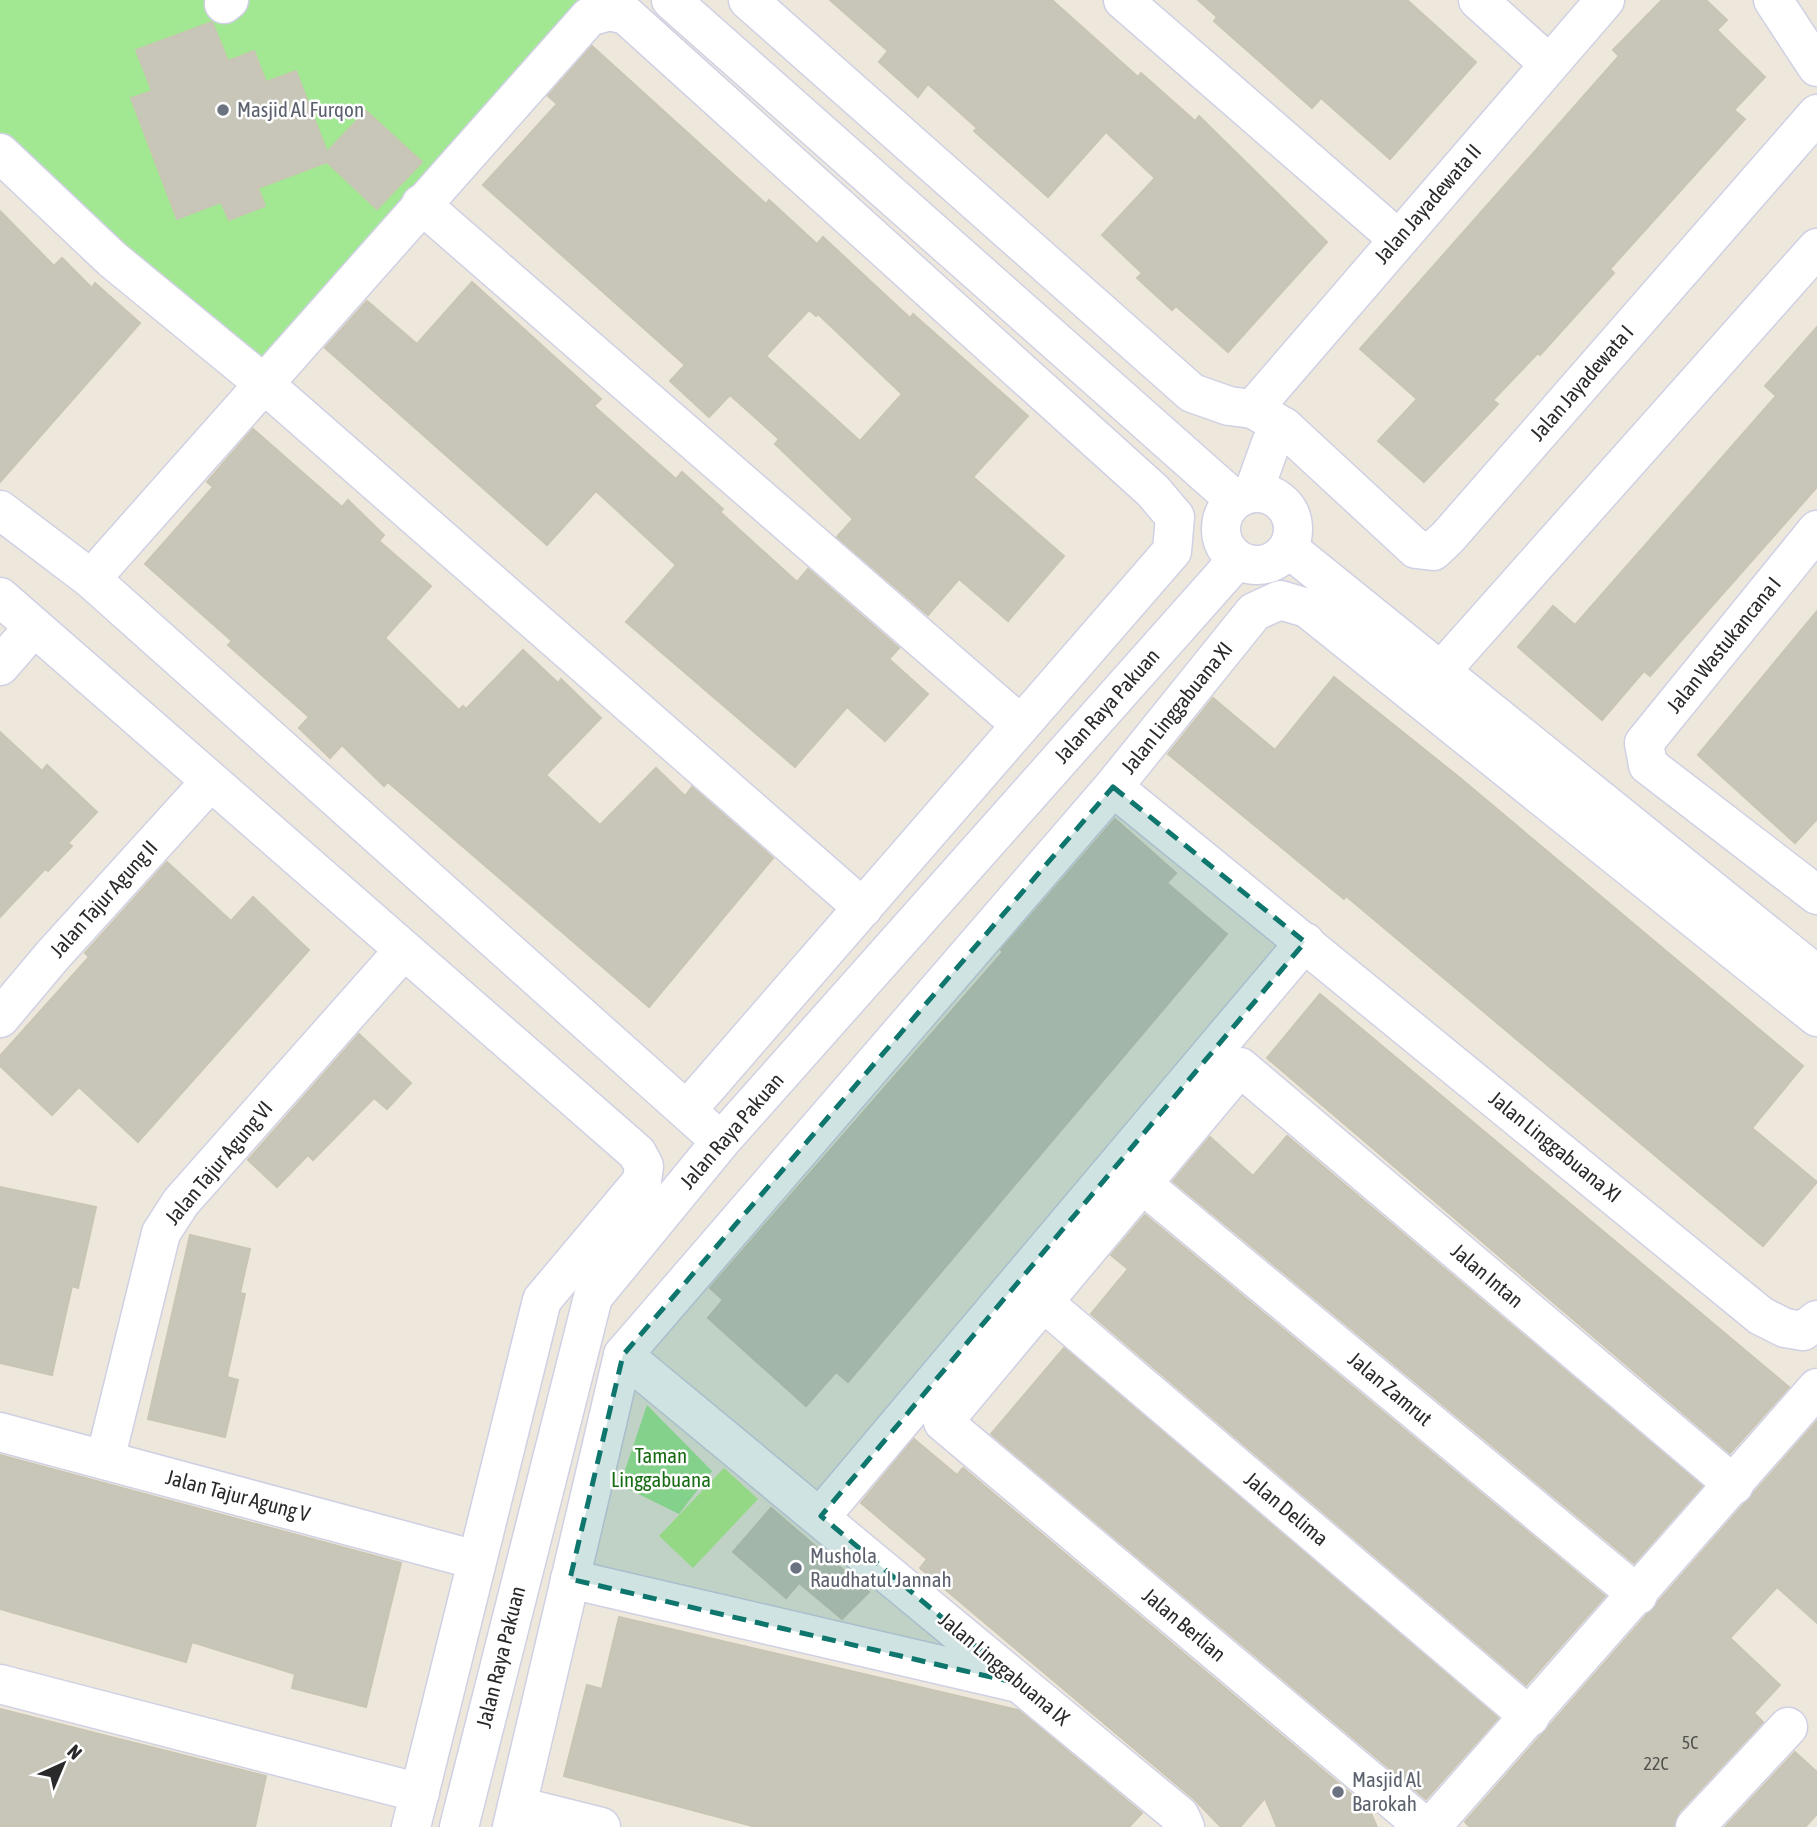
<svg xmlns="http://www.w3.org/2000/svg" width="1817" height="1827" font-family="'Asap Condensed',sans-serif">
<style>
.green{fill:#a2e893}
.pitch{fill:#b6f18d}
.building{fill:#c8c6b9;stroke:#c9c5b4;stroke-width:2;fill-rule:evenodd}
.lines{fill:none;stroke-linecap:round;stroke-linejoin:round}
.minor-casing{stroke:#d0d0e4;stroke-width:41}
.minor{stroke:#fff;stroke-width:38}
.marked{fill:#0f766e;fill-opacity:0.2;stroke:#0f766e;stroke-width:5;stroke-dasharray:14 9;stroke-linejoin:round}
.worship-dot{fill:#6b7280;stroke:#fff;stroke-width:2.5}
.labels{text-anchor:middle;stroke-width:5;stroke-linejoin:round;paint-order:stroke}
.number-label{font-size:18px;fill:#52514e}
.worship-label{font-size:21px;fill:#5b616d;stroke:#fff;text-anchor:start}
.street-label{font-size:21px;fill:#2a2a2a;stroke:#fff}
.park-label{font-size:21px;fill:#186d14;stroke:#fff}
</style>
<rect width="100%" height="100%" fill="#ede8db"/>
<g class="green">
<polygon points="0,0 616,0 262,391 0,157"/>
<polygon points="647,1405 712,1471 679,1514 620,1485"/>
</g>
<polygon class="pitch" points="724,1468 758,1499 693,1568 659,1536"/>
<g class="building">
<polygon points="830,0 1052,0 1138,77 1141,73 1195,121 1199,116 1327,242 1228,352 1176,306 1172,310 1137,278 1142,273 1102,235 1155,178 1106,132 1048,197 974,131 977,128 928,84 918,97 879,62 888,51"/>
<polygon points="1198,0 1407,0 1476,62 1390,159 1321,98 1312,108 1214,21 1217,17"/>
<polygon points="1662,0 1706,0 1727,20 1717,30 1765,77 1734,110 1745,119 1610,269 1614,273 1540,355 1538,353 1493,400 1498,404 1424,482 1378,441 1417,399 1360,349 1619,56 1613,50"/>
<polygon points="212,22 228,61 254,51 266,82 296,71 327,152 366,111 422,162 377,209 327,162 258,188 265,206 229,220 221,202 177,219 131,98 152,91 136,50"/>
<path d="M592,46l174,158 3,-4 48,44 6,-7 87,81 3,-4 115,102 -55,61 91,79 -56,65 -49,-42 -31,36 -91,-78 16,-18 -78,-75 4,-5 -49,-44 -21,22 -39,-36 15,-16 -202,-180 74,-81 -9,-8zM809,310l7,6 2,-2 84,80 -42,47 -94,-85z"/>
<polygon points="0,211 54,266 62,258 92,288 95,283 140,323 0,482"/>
<polygon points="472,282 601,399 594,406 676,479 682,472 723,509 720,512 797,582 808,569 899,648 889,659 928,694 885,741 847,707 795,767 626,622 676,565 596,491 547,545 325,348 367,301 417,344"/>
<polygon points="1817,327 1817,487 1650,676 1644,671 1602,720 1518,647 1553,606 1575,625 1776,396 1765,386"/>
<polygon points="253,429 342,507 348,500 384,535 379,541 431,586 385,638 459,710 463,706 466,709 523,650 558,683 561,679 601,718 546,775 600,825 656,768 685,796 692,787 773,858 649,1007 388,782 384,786 342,745 330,758 299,728 309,717 228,645 232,641 145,564 213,487 207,482"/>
<polygon points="1817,611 1817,819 1795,843 1698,755"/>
<polygon points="1334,677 1460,778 1803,1066 1752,1128 1817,1182 1763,1246 1346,896 1344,899 1168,754 1213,698 1275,750"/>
<polygon points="0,732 42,771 47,765 97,812 68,843 72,846 48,871 45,869 0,917"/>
<polygon points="1115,819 1176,873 1167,883 1227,934 848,1382 836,1372 806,1406 708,1318 723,1300 710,1288 1003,952 1001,950"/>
<polygon points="167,862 231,921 253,897 309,950 138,1142 79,1087 52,1115 0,1066 0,1056 89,957 85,953"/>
<polygon points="1320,994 1789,1387 1730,1453 1267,1058"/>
<polygon points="359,1034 411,1083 387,1109 374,1098 313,1160 308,1155 277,1187 248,1160"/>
<polygon points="1287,1136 1702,1486 1634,1563 1173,1181 1210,1137 1253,1176"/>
<polygon points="0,1187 96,1207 78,1288 72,1286 52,1375 0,1363"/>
<polygon points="1145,1215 1605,1596 1526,1685 1091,1314 1128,1269 1111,1255"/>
<polygon points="190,1235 250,1249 240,1293 245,1294 227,1377 238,1380 225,1437 148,1419"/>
<polygon points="1064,1348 1498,1718 1426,1799 991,1434"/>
<polygon points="1817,1421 1817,1623 1777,1587 1730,1638 1780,1685 1754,1713 1763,1722 1679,1812 1674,1827 1470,1827 1465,1822"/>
<polygon points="914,1439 957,1475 963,1468 1369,1809 1377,1827 1277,1827 1265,1798 1240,1827 1221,1827 1194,1799 920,1568 927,1559 861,1503"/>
<polygon points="0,1455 401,1563 366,1707 292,1688 295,1674 192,1642 186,1662 0,1609"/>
<polygon points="771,1508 869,1592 842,1619 799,1583 786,1598 733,1552"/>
<polygon points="619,1617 1018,1710 1142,1813 1129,1827 756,1827 564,1776 587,1685 602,1689"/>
<polygon points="0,1709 266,1776 255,1827 0,1827"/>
<polygon points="1795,1752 1817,1772 1817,1814 1805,1827 1725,1827"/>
</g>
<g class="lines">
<defs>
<g id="minor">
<polyline points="671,0 1235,500"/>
<polyline points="748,0 1192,393 1229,406 1253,409 1284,427 1416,549 1433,551 1448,537 1817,114"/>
<polyline points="1123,0 1398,239"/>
<polyline points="1478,0 1549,64"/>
<polyline points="1773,0 1817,67"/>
<polyline points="224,4 229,0"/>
<polyline points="0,153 112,259 263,383 863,908"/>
<polyline points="421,204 1021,725"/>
<polyline points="1253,409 1605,0"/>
<circle cx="1257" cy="529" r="36"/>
<polyline points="1253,493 1271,443 1284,427"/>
<polyline points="0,510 91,579 706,1128"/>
<polyline points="1817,530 1644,743 1648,765 1817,895"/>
<polyline points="1288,548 1817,975"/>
<polyline points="91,579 589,17 609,11 626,15 1153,491 1175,517 1172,551 687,1110"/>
<polyline points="0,597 637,1153 644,1166 642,1181 542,1300 411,1827"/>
<polyline points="0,666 34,627"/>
<polyline points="1440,672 1817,248"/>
<polyline points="1817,1017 1307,608 1280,600 1254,612 1113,787 1761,1316 1785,1328 1803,1331 1817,1320"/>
<polyline points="0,1018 53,955 210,782"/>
<polyline points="1141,1183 1638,1595"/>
<polyline points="1043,1302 1530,1717"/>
<polyline points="623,1355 1180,1816 1185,1827"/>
<polyline points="0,1432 476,1560"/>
<polyline points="105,1460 161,1233 181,1202 404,950"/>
<polyline points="821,1516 1305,942"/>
<polyline points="570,1579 1014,1682"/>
<polyline points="0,1684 420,1793"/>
<polyline points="517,1806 601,1827"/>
<polyline points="459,1827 593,1297 721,1141 1237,560"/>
<polyline points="512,1827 623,1355 1113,787"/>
<polyline points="1425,1827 943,1422 1240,1067 1734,1485"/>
<polyline points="1431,1827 1817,1388"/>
<polyline points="1695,1827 1788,1727"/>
</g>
</defs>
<use href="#minor" class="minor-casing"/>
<use href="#minor" class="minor"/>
</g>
<path class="marked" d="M1113,787l192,155 -484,574 200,168 -451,-105 53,-224z"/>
<g class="worship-dot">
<circle cx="223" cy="110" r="7"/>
<circle cx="796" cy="1568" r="7"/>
<circle cx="1338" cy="1792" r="7"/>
</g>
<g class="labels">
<g class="number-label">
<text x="1690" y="1749">5C</text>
<text x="1656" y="1770">22C</text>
</g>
<g class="worship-label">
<text x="237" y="117">Masjid Al Furqon</text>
<text x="810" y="1563">Mushola<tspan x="810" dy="24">Raudhatul Jannah</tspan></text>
<text x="1352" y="1787">Masjid Al<tspan x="1352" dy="24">Barokah</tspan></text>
</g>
<g class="street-label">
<text transform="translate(1428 204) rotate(-49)" y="7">Jalan Jayadewata II</text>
<text transform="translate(1582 383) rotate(-49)" y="7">Jalan Jayadewata I</text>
<text transform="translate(1724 645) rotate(-51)" y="7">Jalan Wastukancana I</text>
<text transform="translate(1107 706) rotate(-48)" y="7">Jalan Raya Pakuan</text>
<text transform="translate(1177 708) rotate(-51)" y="7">Jalan Linggabuana XI</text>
<text transform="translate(104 899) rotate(-48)" y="7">Jalan Tajur Agung II</text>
<text transform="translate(732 1131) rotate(-49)" y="7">Jalan Raya Pakuan</text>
<text transform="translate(1555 1147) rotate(39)" y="7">Jalan Linggabuana XI</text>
<text transform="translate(219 1163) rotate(-50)" y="7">Jalan Tajur Agung VI</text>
<text transform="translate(1487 1276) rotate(40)" y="7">Jalan Intan</text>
<text transform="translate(1390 1389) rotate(40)" y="7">Jalan Zamrut</text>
<text transform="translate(238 1496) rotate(15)" y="7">Jalan Tajur Agung V</text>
<text transform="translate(1286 1509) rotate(40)" y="7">Jalan Delima</text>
<text transform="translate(1184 1625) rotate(40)" y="7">Jalan Berlian</text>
<text transform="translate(501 1657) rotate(-76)" y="7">Jalan Raya Pakuan</text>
<text transform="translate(1004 1669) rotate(40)" y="7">Jalan Linggabuana IX</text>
</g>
<g class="park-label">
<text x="661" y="1463">Taman<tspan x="661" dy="24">Linggabuana</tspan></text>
</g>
</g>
<g transform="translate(63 1764) rotate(44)" stroke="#ffffff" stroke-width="5" paint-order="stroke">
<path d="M0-5L12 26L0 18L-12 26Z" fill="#2a2a2a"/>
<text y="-10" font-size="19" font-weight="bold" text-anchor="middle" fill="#2a2a2a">N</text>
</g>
</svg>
